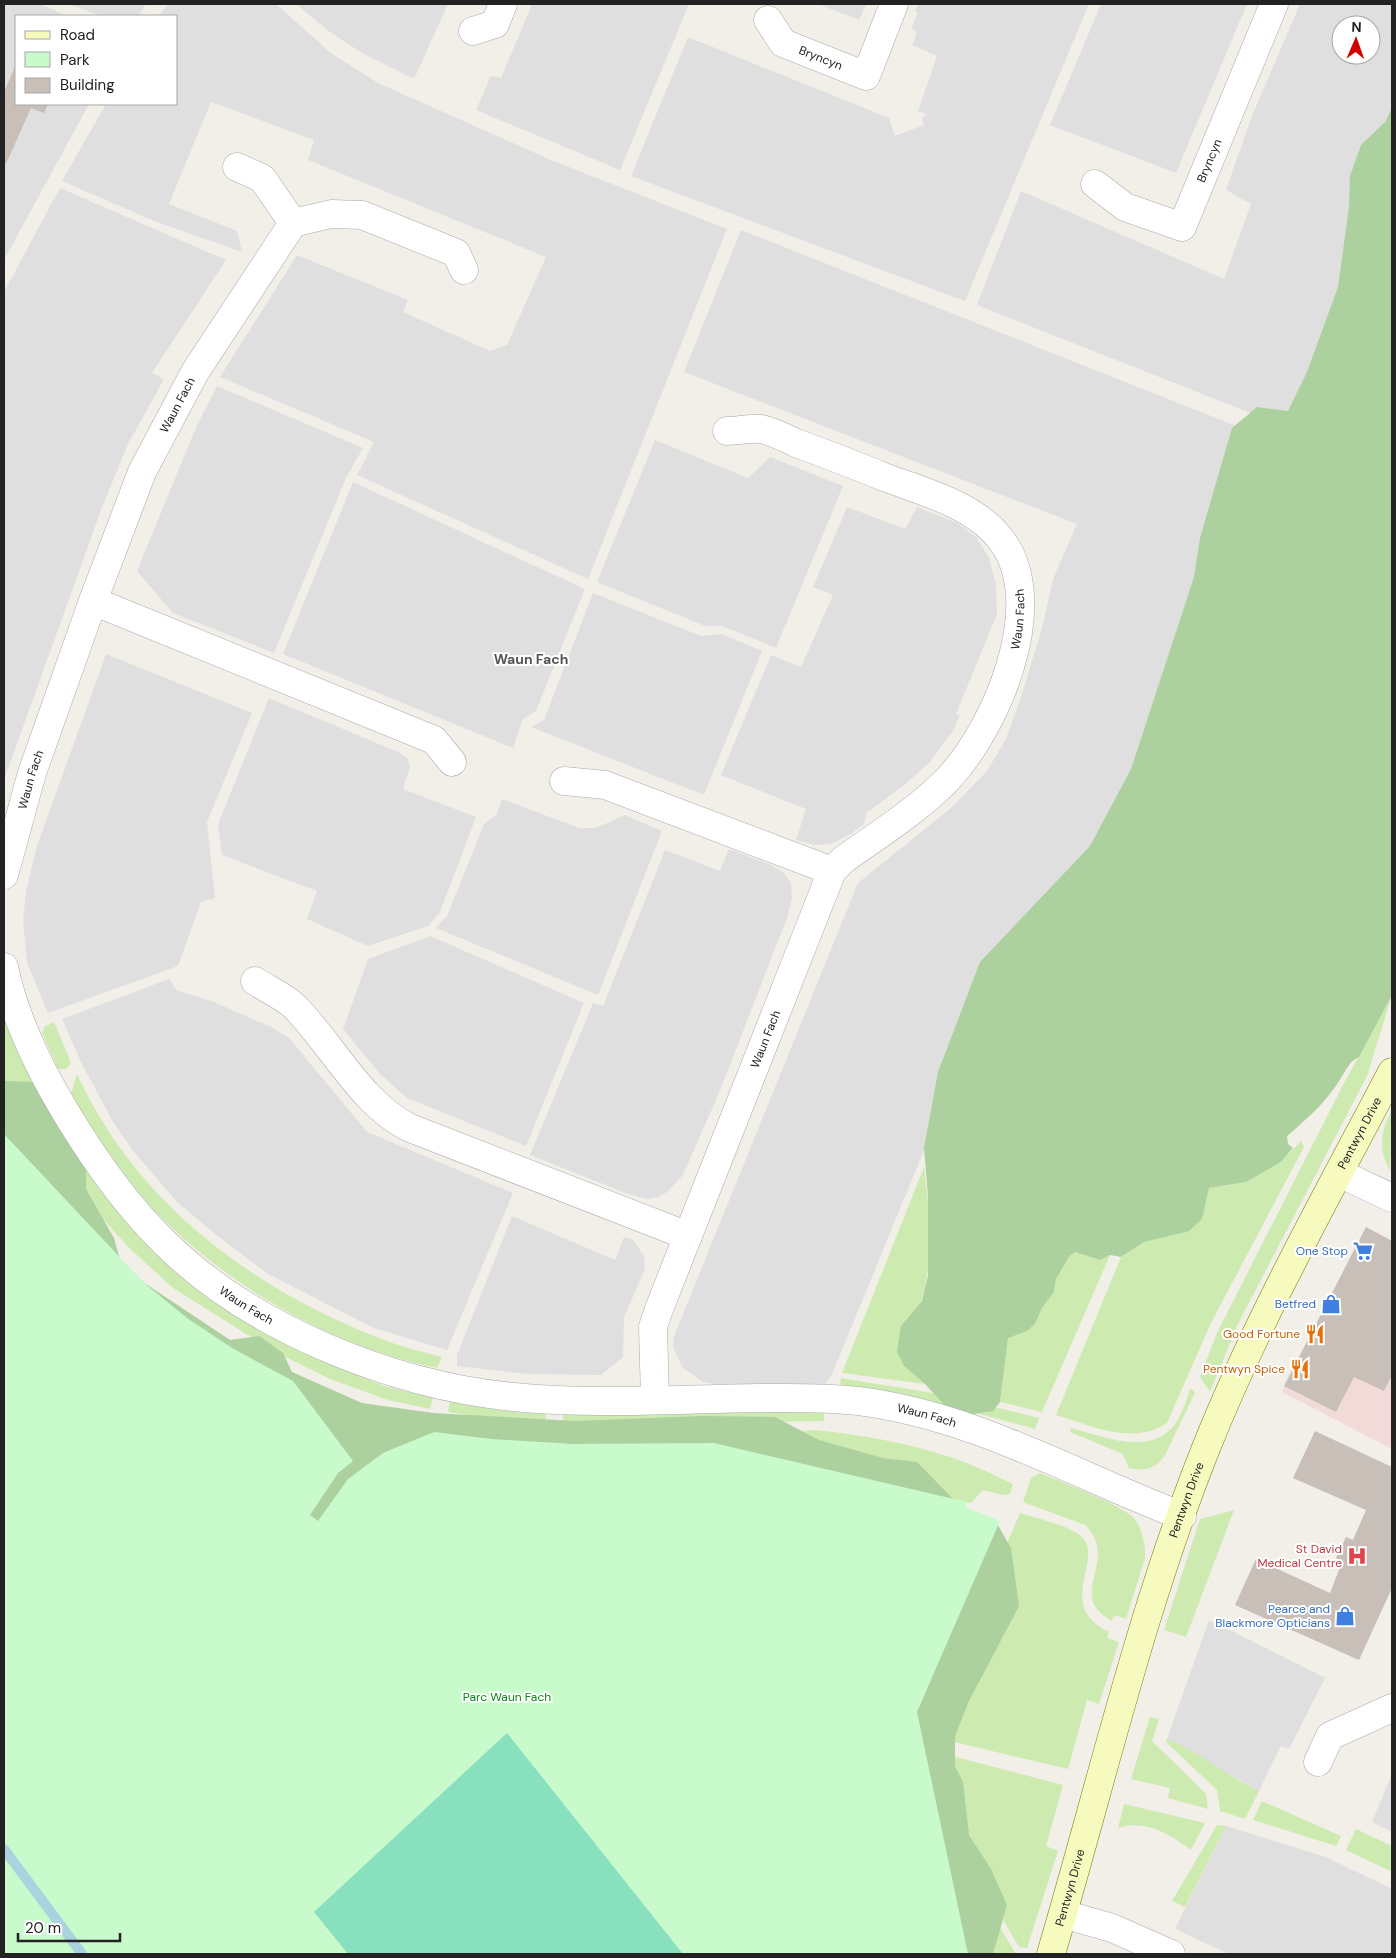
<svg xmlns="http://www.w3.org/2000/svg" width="1396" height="1958" font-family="'DM Sans',sans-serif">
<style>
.residential{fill:#e0dfdf;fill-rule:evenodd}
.commercial{fill:#f2dad9}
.grass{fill:#cdebb0}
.forest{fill:#add19e}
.park{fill:#c8facc}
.pitch{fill:#88e0be}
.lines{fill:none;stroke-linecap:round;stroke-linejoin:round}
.stream{stroke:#aad3df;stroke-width:10}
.building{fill:#c7bfb8}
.street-casing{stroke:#a9a9a9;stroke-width:29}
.secondary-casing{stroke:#707d05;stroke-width:29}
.street{stroke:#fff;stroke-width:28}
.secondary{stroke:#f7fabf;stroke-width:28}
.labels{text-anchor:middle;stroke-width:4;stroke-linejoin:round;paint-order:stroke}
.street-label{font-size:12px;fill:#222;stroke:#fff}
.shop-label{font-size:12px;fill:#366cbe;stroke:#fff;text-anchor:end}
.food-label{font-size:12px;fill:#c56008;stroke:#fff;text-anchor:end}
.health-label{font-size:12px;fill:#be3a42;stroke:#fff;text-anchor:end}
.park-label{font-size:12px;fill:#0c8416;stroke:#fff}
.neighbourhood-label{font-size:14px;font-weight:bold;fill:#555;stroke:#fff}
</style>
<rect width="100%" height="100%" fill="#f2efe9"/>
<g class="residential">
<polygon points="4,4 40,4 67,16 16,16 16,104 89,104 4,260"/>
<polygon points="70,4 146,4 138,16 100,16"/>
<polygon points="169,4 276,4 332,54 378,83 551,160 727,229 588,579 357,475 374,442 220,377 297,255 408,300 403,312 490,351 507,345 546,257 308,160 314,140 211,102 169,204 237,231 242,252 154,221 62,181 106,104 176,104 176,16 158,16"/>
<polygon points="296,4 448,4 414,79 362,53 330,32"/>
<polygon points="532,4 689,4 620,170 476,110 491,76 501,78"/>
<polygon points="818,4 866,4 859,20"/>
<polygon points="918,4 1089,4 965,301 631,176 688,37 889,118 895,136 924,125 922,119 926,114 918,111 937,56 912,45 917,32 911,28 918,13 915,11"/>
<polygon points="1101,4 1247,4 1176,173 1050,125"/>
<path d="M1300,4h92v200l-96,227 -319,-126 44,-114 203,88 27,-75 -25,-14 26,-74zM1341,25h30v30h-30z"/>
<polygon points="60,188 226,260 152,373 164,379 128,444 101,510 4,780 4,292"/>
<polygon points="741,230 1249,431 1254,499 1100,855 998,970 833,1372 826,1384 715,1384 703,1382 682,1367 673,1347 674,1336 858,883 951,808 987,771 1006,739 1023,691 1042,628 1053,579 1077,524 684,372"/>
<polygon points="217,386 363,448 346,478 274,653 173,613 137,571 197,425"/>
<polygon points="655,440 748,478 770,457 843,486 776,648 722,626 705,626 597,582"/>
<polygon points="353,482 585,589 536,711 523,719 513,748 283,654"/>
<polygon points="847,507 905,529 917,507 957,523 976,537 989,558 996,585 997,614 956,714 960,715 953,731 930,762 902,787 866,813 864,824 851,834 830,844 814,845 796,840 806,809 721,775 771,655 801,667 833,595 813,587"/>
<polygon points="593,593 701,636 722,634 762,651 704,795 531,727 544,720"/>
<polygon points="106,654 252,713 207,822 215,898 201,902 178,966 48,1013 27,963 23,920 26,892 36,849"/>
<polygon points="269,698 398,752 407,758 410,767 403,789 476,817 440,912 428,926 368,946 307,919 317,891 222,855 218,824"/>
<polygon points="502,799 579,828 596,828 625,815 662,831 598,995 436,928 447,916 484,824 497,814"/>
<polygon points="729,849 771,865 784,873 791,883 792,899 787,918 719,1093 683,1175 667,1192 658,1197 646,1199 626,1193 530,1155 593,1003 603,1006 665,850 720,871"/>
<polygon points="430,936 584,1003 526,1146 407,1098 380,1074 343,1029 368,959"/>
<polygon points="169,979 176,990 214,1002 271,1027 289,1038 367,1132 513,1193 447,1350 374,1328 268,1274 210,1230 176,1201 134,1152 113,1122 81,1062 62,1019"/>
<polygon points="512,1216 615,1260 624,1237 633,1240 644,1256 645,1269 624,1317 623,1357 601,1375 528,1374 457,1366 457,1355"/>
<polygon points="1209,1620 1325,1678 1289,1749 1281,1746 1259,1791 1167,1739"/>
<polygon points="1392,1774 1392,1832 1372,1822"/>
<polygon points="1226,1826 1326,1857 1392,1889 1392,1954 1229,1954 1175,1929"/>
</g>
<polygon class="commercial" points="1366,1227 1392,1241 1392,1449 1282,1392"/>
<g class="grass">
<polygon points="1392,995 1367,1076 1238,1324 1210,1392 1200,1377 1217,1333 1257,1254 1342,1087"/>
<polygon points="4,1014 33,1084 53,1120 99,1189 154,1253 199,1290 268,1333 327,1363 384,1386 433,1398 430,1409 388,1400 330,1379 273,1351 173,1288 128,1247 4,1107"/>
<polygon points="54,1022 71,1063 66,1069 58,1069 42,1033 45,1026"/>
<path d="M77,1074c60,131 178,217 310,267 18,7 37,11 55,16l-5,11c-110,-23 -214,-84 -291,-166 -30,-32 -54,-71 -75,-109z"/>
<path d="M1392,1110l-2,61c-12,-22 -10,-39 2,-61z"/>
<path d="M1301,1141l3,6 -93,176 -44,100c-35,23 -74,3 -111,-8l65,-158 23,-15 15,-4 47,-38 3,-12 37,-6 35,-20z"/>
<path d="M924,1167c5,36 10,98 -2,132 -3,9 -14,19 -21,27l3,40 21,18 -83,-11z"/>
<polygon points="1075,1252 1100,1260 1110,1255 1042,1412 1000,1402 1008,1337 1027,1331 1035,1324 1042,1308 1054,1292 1056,1279 1069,1257"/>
<path d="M841,1378l104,17 94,23 -4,11c-65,-18 -129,-35 -195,-44z"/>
<path d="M1191,1388l4,5 -30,62c-9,13 -19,17 -36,13l-6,-14 -53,-22 1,-4c32,8 80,30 105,-5 7,-10 10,-24 15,-35z"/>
<polygon points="450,1401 515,1412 546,1414 545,1426 448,1412"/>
<polygon points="782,1412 824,1413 824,1421 563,1426 563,1414"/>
<path d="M816,1430c47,5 92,13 137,28 21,7 41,17 60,26l-3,10 -7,1 -20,-5 -12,13 -257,-60 68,-11z"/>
<path d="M1040,1473c21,9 80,31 94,45 8,10 12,28 11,40l-19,61 -12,-4 -2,6c-48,-25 9,-61 -27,-96l-62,-23 8,-24z"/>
<polygon points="1234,1510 1186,1637 1164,1630 1200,1519"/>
<path d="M1020,1513c15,5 53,13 63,25 20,23 -28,68 26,94l-2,6 12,4 -20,62 -12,-4 -19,69 -131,-31 -5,-22z"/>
<polygon points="1150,1717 1159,1719 1152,1741 1206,1794 1208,1809 1168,1798 1170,1788 1131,1779"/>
<path d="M1167,1739c33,13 60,37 92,52l-14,28 -25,-8 -3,-21 -51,-48z"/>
<polygon points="937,1752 1063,1785 1046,1846 1058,1851 1027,1948 1019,1947 1002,1918 997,1916"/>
<polygon points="1262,1801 1341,1836 1336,1846 1253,1820"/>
<path d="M1124,1804l81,19 -14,27c-22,-16 -46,-31 -73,-22z"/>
<polygon points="1217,1825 1226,1826 1185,1907 1172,1901"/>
<polygon points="1356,1829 1392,1846 1392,1872 1346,1850"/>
<polygon points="998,1924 1016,1954 980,1954"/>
</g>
<g class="forest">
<path d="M1392,107v888l-33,62c-10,4 -14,15 -20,24 -13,21 -33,39 -52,55l1,8 5,4 -12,14 -35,20 -37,6 -7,31 -13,12 -45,11 -23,15 -11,-2 -10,5 -25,-8 -6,5 -13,22 -2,13 -12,16 -7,16 -8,7 -19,7 -8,64 -7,9 -26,4 -20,-7 -22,-24 -21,-18 -7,-14 4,-26 21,-25 6,-25v-80l-4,-48 14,-76 42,-110 110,-116 41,-77 63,-192 6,-39 32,-110 25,-21 31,4 19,-39 31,-85 11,-80 1,-31 11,-31 25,-24z"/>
<polygon points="4,1081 36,1082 86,1159 86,1189 114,1238 120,1260 143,1282 230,1340 259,1336 283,1353 292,1372 362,1403 433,1413 575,1421 699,1416 775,1417 819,1440 883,1458 917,1462 960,1506 995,1520 1011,1548 1019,1606 969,1701 955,1736 955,1766 963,1782 969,1835 991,1869 1007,1905 993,1954 861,1954 393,1551 4,1414"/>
</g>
<polygon class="park" points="4,1134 143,1282 187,1318 232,1348 293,1381 353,1461 338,1473 310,1515 318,1521 348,1479 383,1453 434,1432 491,1439 573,1444 714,1443 967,1502 966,1507 1000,1521 917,1712 968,1954 4,1954"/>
<polygon class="pitch" points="507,1733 683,1954 348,1954 314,1912"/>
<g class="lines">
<polyline class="stream" points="4,1849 82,1954"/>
</g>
<g class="building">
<polygon points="16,64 16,104 48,104 44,113 31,108 6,164 4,163 4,92"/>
<polygon points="1366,1227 1392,1241 1392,1375 1384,1391 1354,1377 1336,1412 1284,1386"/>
<polygon points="1315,1431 1392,1467 1392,1588 1359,1660 1235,1605 1256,1559 1330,1593 1342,1562 1336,1558 1346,1537 1353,1540 1366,1510 1293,1478"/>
</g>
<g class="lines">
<defs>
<g id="street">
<path id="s1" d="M768,20l15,23 83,33 28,-72"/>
<polyline points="473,31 495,24 503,4"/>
<polyline points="237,167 262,178 293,223"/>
<path id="s2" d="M1095,184l30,23 57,20 92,-223"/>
<polyline points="93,601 434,740 452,762"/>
<polyline points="564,781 605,785 832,871"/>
<path id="s3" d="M4,875l28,-102 61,-172 49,-129 53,-100 98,-149 38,-9 31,1 94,38 8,17"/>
<path id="s4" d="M4,967c11,54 38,107 67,154 27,44 57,86 94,122 87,86 228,142 348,154 81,8 165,2 246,1 33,0 66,-1 99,3 115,14 217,74 324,115"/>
<path d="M255,981c12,8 28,15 39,25 39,39 66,97 116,122l278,108"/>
<polyline points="1339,1173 1392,1198"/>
<path id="s5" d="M655,1399l-2,-72 6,-18 173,-438 11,-11c35,-25 75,-50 105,-81 48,-51 101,-174 54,-238 -26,-36 -78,-49 -118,-64 -29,-12 -58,-23 -88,-34 -11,-5 -24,-12 -35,-14 -10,-1 -24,2 -34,2"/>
<polyline points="1318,1762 1330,1736 1392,1708"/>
<polyline points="1063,1914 1112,1928 1171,1954"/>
</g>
<g id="secondary">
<path id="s6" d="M1051,1954c50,-169 89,-341 155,-506 52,-130 121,-252 186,-376"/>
</g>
</defs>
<use href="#street" class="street-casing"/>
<use href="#secondary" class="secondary-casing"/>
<use href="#street" class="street"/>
<use href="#secondary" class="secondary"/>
</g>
<defs>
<symbol id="supermarket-bare" viewBox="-9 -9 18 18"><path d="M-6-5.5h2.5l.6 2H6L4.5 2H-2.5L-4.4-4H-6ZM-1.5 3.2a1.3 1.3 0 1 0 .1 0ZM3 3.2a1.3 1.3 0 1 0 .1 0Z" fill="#3f7fe0" stroke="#fff" stroke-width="2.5" paint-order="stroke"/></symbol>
<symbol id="shop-bare" viewBox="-9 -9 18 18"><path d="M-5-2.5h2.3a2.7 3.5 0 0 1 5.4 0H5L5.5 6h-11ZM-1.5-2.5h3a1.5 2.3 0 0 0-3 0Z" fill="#3f7fe0" stroke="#fff" stroke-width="2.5" paint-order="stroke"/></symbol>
<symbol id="restaurant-bare" viewBox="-9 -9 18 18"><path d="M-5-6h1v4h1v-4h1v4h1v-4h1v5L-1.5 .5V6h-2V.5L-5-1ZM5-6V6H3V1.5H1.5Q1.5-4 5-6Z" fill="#e8710a" stroke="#fff" stroke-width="2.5" paint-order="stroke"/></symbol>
<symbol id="hospital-bare" viewBox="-9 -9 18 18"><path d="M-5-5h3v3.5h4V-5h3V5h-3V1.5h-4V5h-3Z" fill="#e0444e" stroke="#fff" stroke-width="2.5" paint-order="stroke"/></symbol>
</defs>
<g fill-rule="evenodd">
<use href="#supermarket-bare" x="1349" y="1237" width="28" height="28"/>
<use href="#shop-bare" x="1317" y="1290" width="28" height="28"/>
<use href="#restaurant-bare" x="1301" y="1320" width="28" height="28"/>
<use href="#restaurant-bare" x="1286" y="1355" width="28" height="28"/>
<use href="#hospital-bare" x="1343" y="1542" width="28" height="28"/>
<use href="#shop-bare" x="1331" y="1602" width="28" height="28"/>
</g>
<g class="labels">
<g class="street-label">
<text dy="4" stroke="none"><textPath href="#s1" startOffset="68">Bryncyn</textPath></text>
<text dy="4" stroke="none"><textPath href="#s2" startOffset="170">Bryncyn</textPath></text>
<text dy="4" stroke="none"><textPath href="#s3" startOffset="502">Waun Fach</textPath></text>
<text dy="4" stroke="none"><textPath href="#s5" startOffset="888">Waun Fach</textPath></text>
<text dy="4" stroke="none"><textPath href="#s3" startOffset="99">Waun Fach</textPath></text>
<text dy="4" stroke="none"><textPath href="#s5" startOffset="381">Waun Fach</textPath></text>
<text dy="4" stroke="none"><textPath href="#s6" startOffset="880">Pentwyn Drive</textPath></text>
<text dy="4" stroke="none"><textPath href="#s4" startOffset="426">Waun Fach</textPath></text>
<text dy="4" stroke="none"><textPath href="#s4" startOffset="1126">Waun Fach</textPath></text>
<text dy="4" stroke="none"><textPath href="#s6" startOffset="474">Pentwyn Drive</textPath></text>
<text dy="4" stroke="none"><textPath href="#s6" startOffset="69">Pentwyn Drive</textPath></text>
</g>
<g class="shop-label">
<text x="1348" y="1255">One Stop</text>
<text x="1316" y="1308">Betfred</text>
<text x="1330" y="1613">Pearce and<tspan x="1330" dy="14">Blackmore Opticians</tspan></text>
</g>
<g class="food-label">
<text x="1300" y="1338">Good Fortune</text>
<text x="1285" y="1373">Pentwyn Spice</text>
</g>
<g class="health-label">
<text x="1342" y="1553">St David<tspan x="1342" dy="14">Medical Centre</tspan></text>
</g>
<g class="park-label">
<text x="507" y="1701">Parc Waun Fach</text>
</g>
<g class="neighbourhood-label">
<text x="531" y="664">Waun Fach</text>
</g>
</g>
<rect width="1396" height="1958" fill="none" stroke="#222222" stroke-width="10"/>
<rect x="15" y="15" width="162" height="90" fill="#ffffff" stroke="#a7a7a7"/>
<rect x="25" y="31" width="25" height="8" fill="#f7fabf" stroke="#a7a7a7"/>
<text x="60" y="40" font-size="15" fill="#222222">Road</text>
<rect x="25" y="52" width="25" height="15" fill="#c8facc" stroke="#a7a7a7"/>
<text x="60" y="65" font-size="15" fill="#222222">Park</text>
<rect x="25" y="78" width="25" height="15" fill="#c7bfb8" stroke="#a7a7a7"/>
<text x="60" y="90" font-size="15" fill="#222222">Building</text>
<g transform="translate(1356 40) rotate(2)"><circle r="24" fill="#ffffff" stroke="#a7a7a7"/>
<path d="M0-4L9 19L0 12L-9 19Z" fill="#d40000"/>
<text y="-8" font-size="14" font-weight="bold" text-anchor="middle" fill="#222222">N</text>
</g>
<path d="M18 1933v8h102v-8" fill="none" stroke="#222222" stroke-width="2.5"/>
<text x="25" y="1933" font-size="15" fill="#222222" stroke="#ffffff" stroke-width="4" paint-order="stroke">20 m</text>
</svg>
